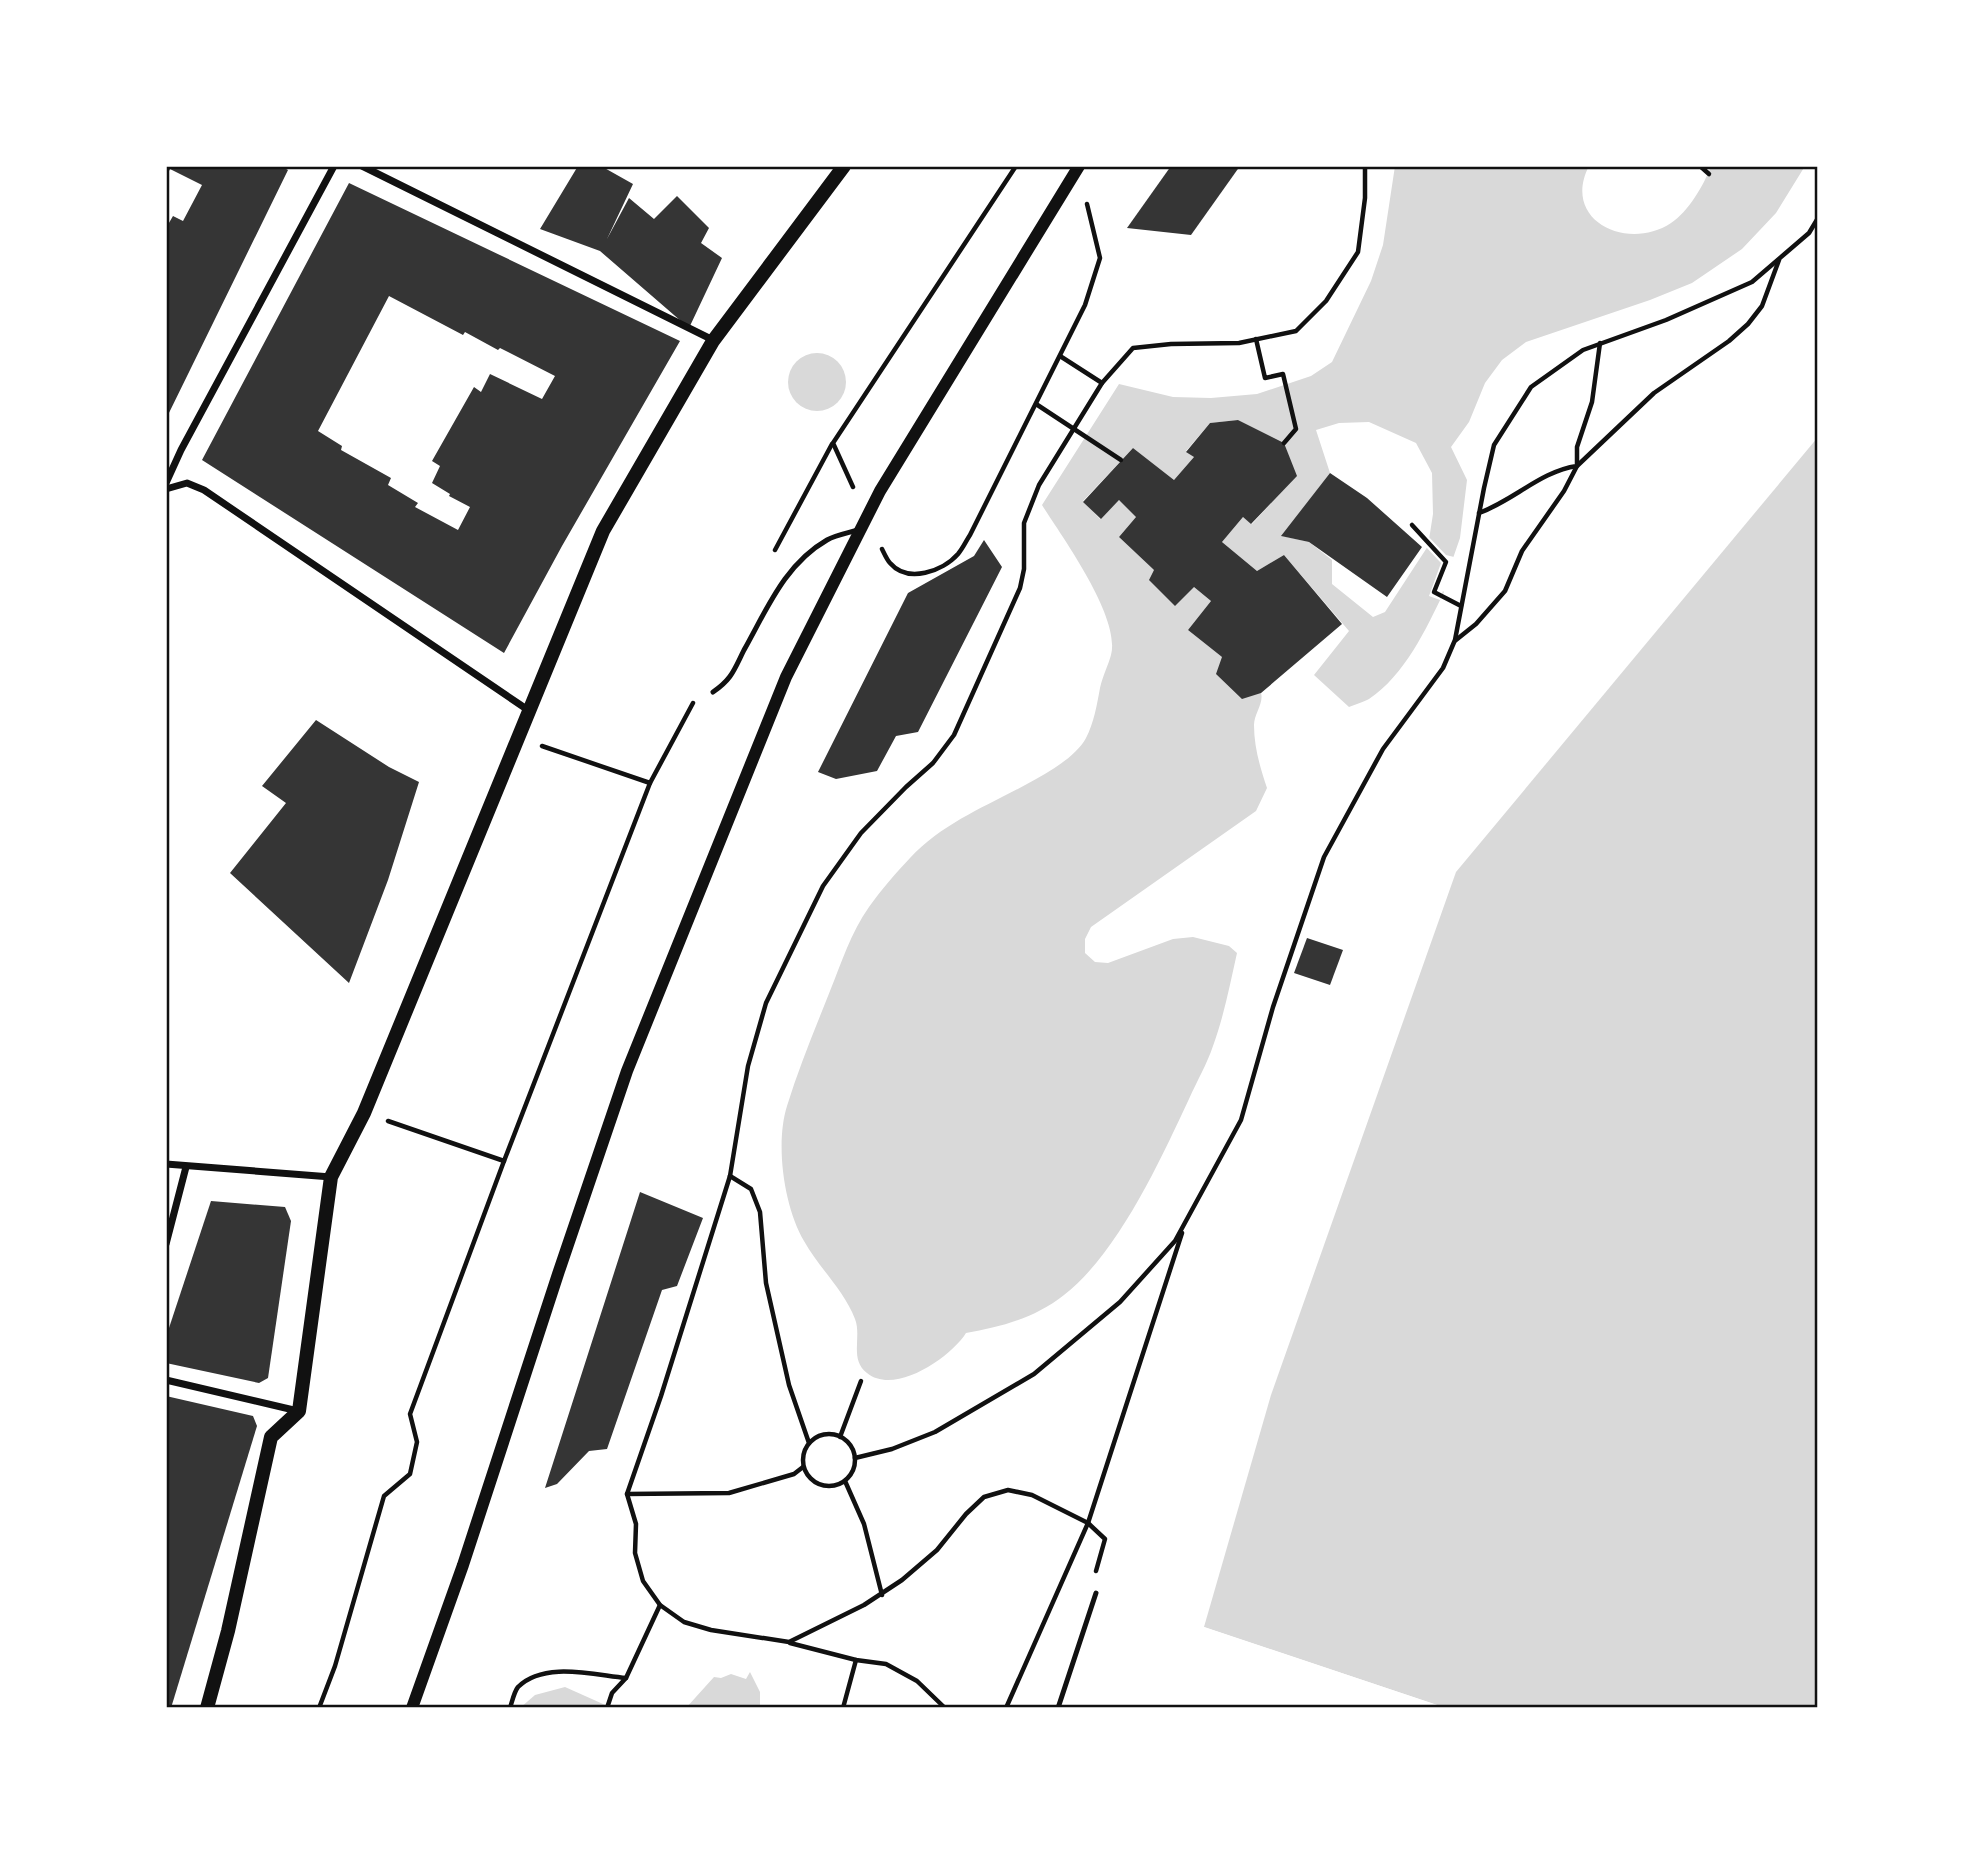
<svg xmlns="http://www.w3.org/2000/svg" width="1984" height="1874" font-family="Roboto,sans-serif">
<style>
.water{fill:#d9d9d9;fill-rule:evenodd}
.pier{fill:#fff}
.building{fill:#353535;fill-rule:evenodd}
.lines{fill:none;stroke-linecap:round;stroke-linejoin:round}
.path{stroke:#111;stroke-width:4.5}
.service{stroke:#111;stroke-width:5}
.minor{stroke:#111;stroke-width:7}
.tertiary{stroke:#111;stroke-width:12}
.secondary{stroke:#111;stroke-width:14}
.neatline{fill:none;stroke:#111;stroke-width:2.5}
</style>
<rect width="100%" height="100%" fill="#fff"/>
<g class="water">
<path d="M1395,166h194c-28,54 38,86 82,57 17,-11 33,-38 40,-57h94l-29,47 -34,36 -50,34 -42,17 -124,42 -24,18 -17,23 -16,39 -18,25 16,33 -7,58 -18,52 2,2c-18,37 -39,83 -75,107 -5,3 -13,5 -20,8l-35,-32 35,-44 -65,-76 -27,16 -35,-29 21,-25 9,7 44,-48 -12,-33 -46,-23 -28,3 -24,28 8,6 -20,23 -41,-32 -50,53 17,18 19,-19 17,17 -17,20 35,33 40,17 17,14 -23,29 34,27 39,36c3,10 -7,21 -7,32 0,22 6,42 13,63l-11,23 -165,116 -6,12v14l10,9 13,1 65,-24 20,-2 36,9 8,7c-7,31 -13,63 -24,93 -6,18 -16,35 -24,53 -29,62 -71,154 -125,196 -29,23 -63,32 -98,38 -15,24 -71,63 -99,40 -18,-14 -5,-36 -12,-54 -11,-29 -36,-51 -51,-78 -20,-34 -29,-97 -17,-135 12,-39 28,-77 43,-115 11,-27 21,-59 39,-84 12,-17 27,-34 41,-49 33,-35 75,-51 117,-74 20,-11 48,-26 59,-46 8,-15 11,-34 14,-50 3,-13 8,-22 11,-33 10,-38 -49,-118 -69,-150l77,-121 54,13 38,1 46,-4 54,-18 21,-14 39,-81 12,-36zM1369,422l47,21 16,30 1,41 -5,32 -43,66 -12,5 -41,-33v-24l-23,-18 -27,-6 48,-63 -14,-43 23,-7z"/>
<circle cx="817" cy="382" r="29"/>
<polygon points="1818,437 1818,1708 1446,1708 1204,1627 1271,1395 1456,872"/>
<polygon points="750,1672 760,1692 760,1708 686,1708 714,1677 721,1678 731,1674 746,1679"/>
<polygon points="565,1687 612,1708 520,1708 535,1695"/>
</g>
<g class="pier">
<polygon points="1426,534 1446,555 1454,557 1440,600 1429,596 1441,563 1425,546"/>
<polygon points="1204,1627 1446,1708 1435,1708 1203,1631"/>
</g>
<g class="building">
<polygon points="166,166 281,166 288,170 166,419 166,228 173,216 183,221 202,185 170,169 166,177"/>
<polygon points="578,166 601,166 633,184 607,239 629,198 654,219 677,196 709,228 701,243 722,258 689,328 600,251 540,229"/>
<polygon points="1171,166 1240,166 1191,235 1127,228"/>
<path d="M349,183l331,158 -118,205 -58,107 -302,-193zM389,296l74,39 2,-3 33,18 2,-2 55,28 -13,23 -52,-25 -9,18 -7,-5 -42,74 8,5 -8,17 18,11 -1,2 21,11 -12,23 -43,-23 3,-4 -30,-18 3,-7 -50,-28 1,-4 -24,-15z"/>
<polygon points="1238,420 1284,443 1297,476 1251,524 1243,517 1222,542 1257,571 1284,555 1342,624 1261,693 1242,699 1216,674 1222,657 1188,630 1211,601 1194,587 1175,606 1149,580 1154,570 1119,537 1136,517 1119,500 1101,519 1083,502 1133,448 1174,480 1194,457 1186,452 1210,423"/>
<polygon points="1330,473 1367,498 1422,547 1387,597 1309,542 1281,536"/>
<polygon points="984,540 1002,567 918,732 896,736 877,771 836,779 818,772 908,593 974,556"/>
<polygon points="316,720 389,767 419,782 388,880 349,983 230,873 286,803 262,786"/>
<polygon points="1307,938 1343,950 1330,985 1294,973"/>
<polygon points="640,1192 703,1218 677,1286 662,1290 607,1449 589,1451 557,1484 545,1488"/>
<polygon points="211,1201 285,1207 291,1221 268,1378 259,1383 166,1363 166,1337"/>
<polygon points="166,1396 253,1416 257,1426 171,1708 166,1708"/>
</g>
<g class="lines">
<g class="path">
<polyline points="1700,166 1709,174"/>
<polyline points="1256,339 1265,378 1283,374 1296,429 1284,443"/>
<polyline points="1060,356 1102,383"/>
<polyline points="1036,404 1121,460"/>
<polyline points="853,487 833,443 1016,166"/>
<path d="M1479,513c34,-12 62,-42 98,-47v-19l15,-45 8,-59"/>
<polyline points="1412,525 1446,562 1434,592 1461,606"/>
<path d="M882,549c2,4 5,11 8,14 18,21 53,8 68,-9 5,-6 8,-13 12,-19l115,-230 15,-47 -13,-54"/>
<polyline points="775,550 832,444"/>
<polyline points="1456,640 1476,624 1505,591 1522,551 1564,491 1577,466 1654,393 1729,341 1748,324 1762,306 1779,260"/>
<polyline points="542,746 650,783 693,703"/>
<polyline points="388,1121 504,1161 650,783"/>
<polyline points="730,1176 751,1189 760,1212 766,1283 789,1385 809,1443"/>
<circle cx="829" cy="1460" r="26"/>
<polyline points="840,1437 861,1381"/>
<polyline points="855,1458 892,1449 935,1432 1034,1374 1120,1302 1175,1241 1241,1120 1273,1007 1324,857 1383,749 1443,668 1455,640 1484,488 1494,445 1531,387 1583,350 1666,320 1752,282 1809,233 1818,218"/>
<polyline points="845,1481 864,1524 882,1595"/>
<polyline points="627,1494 729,1493 794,1474 803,1467"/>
<polyline points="1096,1571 1105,1539 1088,1523 1032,1495 1008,1490 984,1497 966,1514 937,1550 902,1580 864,1605 789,1642 711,1630 684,1622 660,1605 643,1581 635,1553 636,1524 627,1494 661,1396 730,1176 748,1066 766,1003 823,886 861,833 906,787 933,763 954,735 1020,588 1024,569 1024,523 1039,485 1102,383 1133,348 1171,344 1239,343 1296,331 1326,301 1358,252 1365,198 1365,166"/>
<polyline points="790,1643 856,1660 886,1664 917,1681 945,1708"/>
<polyline points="319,1708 335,1666 384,1496 410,1474 417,1442 410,1414 504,1161"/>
<path d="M510,1708c2,-6 4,-16 8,-21 26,-26 76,-12 108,-9"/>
<polyline points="607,1708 612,1693 626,1678 660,1605"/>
<polyline points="843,1708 856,1660"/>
<polyline points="1006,1708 1088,1523 1182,1233"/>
</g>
<g class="service">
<path d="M713,692c19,-13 21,-22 31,-42 23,-41 41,-86 83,-110 9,-5 21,-7 31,-10"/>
<polyline points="1058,1708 1096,1593"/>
</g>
<g class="minor">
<polyline points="362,166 713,340"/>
<polyline points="166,483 181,450 334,166"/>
<polyline points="166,489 187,483 204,490 528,710"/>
<polyline points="166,1164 331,1177"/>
<polyline points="166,1244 186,1167"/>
<polyline points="166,1380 298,1411"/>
</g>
<polyline class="tertiary" points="412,1708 463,1565 559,1271 627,1071 786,677 880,491 1079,166"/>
<polyline class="secondary" points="207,1708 228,1631 271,1437 299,1411 331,1177 364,1113 603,531 713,341 844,166"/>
</g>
<rect width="1984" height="1874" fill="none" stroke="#ffffff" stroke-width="336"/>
<rect x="168" y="168" width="1648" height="1538" class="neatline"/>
</svg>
